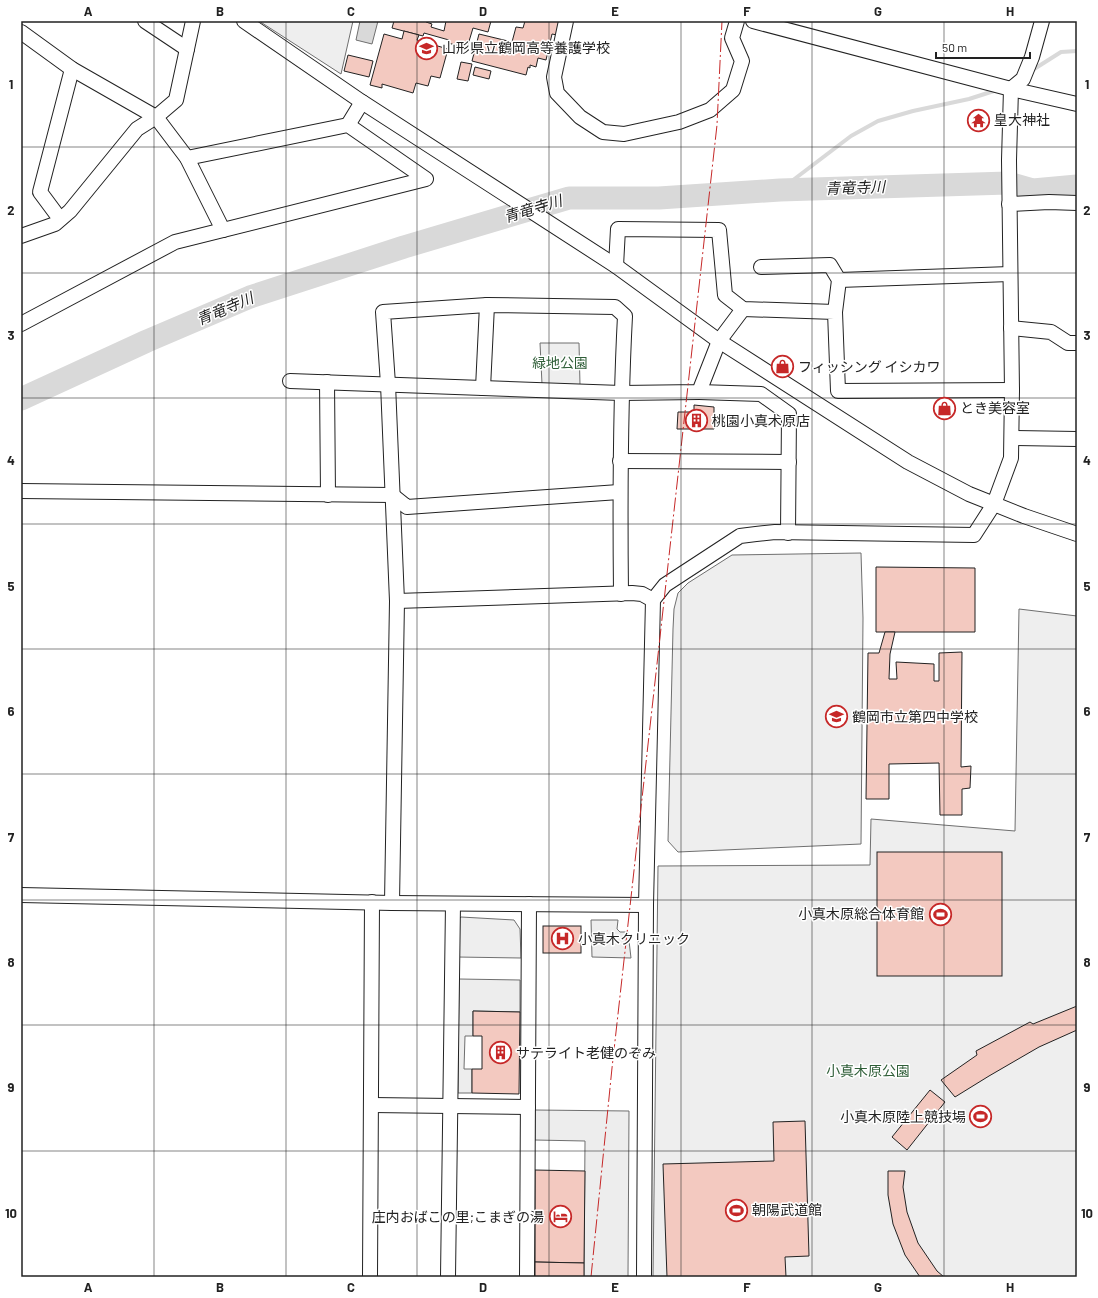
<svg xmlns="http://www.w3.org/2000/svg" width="1098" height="1298" font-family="Barlow,'Noto Sans JP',sans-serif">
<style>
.green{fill:#eee;stroke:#6f6f6f}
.parking{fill:#ededed;stroke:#6f6f6f}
.water{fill:#d9d9d9;stroke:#6f6f6f}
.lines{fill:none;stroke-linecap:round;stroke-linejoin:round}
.stream{stroke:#d9d9d9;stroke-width:4}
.river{stroke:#d9d9d9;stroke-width:23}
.building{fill:#f3c9c0;stroke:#222}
.minor-casing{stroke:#222;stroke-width:16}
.minor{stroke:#fff;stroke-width:14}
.power{stroke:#c62828;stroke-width:1;stroke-dasharray:14 3 2 3;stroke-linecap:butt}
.grid{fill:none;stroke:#222;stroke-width:1;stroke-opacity:0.55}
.labels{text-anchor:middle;stroke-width:3;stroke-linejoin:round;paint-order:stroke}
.poi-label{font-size:14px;fill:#222;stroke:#fff;text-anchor:start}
.park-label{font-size:14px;fill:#2f5e38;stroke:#fff}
.water-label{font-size:15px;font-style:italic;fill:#222;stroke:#fff}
.neatline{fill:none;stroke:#222;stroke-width:1.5}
.grid-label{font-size:13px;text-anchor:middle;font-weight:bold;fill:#222}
</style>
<rect width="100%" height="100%" fill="#fff"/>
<g class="green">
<polygon points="259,21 353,21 341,74"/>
<polygon points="540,343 579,343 580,385 542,384"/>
<polygon points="861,553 863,618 861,844 678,852 668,841 673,629 674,609 678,593 688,583 732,555"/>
<polygon points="1019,609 1077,616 1077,1277 653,1277 658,866 870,865 871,819 1015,831"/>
<polygon points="461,917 514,920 520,929 521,958 457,957 456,922"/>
</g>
<g class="parking">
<polygon points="591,920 618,920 617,929 620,932 628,932 631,958 592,957"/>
<polygon points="459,979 520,980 520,1012 473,1011 473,1036 465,1036 464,1069 472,1069 472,1093 458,1093"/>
<polygon points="535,1110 629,1111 628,1277 584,1277 585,1141 535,1140"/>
</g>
<polygon class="water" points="360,21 378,21 372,44 356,40"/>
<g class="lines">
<g class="stream">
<polyline points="1031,71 1061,52 1077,51"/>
<polyline points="780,190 851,136 878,121 913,111 969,99 997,90"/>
</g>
<polyline class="river" points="21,399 147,341 250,297 404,247 569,198 659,198 780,190 1008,183 1033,190 1077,186"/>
</g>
<g class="building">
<polygon points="394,21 426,21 426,22 432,24 431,27 444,31 446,21 491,21 488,32 473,28 467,48 448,43 449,40 424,33 423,36 392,28"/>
<polygon points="525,21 560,21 557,35 552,34 546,60 538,58 536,67 530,65 530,68 528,67 526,75 472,61 479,34 512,42 516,27 523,28"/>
<polygon points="404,31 419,35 417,40 448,49 440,78 431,76 428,86 416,83 413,93 382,84 382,88 370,85 384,34 402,39"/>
<polygon points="348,55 373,61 369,77 344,71"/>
<polygon points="461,62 472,64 468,81 457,79"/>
<polygon points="475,67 491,71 489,79 473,75"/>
<polygon points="694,405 714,407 714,429 677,429 678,412 694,412"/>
<polygon points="876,567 975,568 975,632 876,632"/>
<polygon points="885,632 895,632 890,654 889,679 897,679 896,662 934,664 934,681 939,681 939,653 962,652 961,767 971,766 970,788 962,789 962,815 940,815 939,763 889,764 889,799 866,799 868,653 879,653"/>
<rect x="877" y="852" width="125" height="124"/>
<rect x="543" y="926" width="38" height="27"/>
<polygon points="1077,1006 1077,1030 1039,1047 989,1076 955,1097 941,1080 977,1055 976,1051 1030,1022 1033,1024"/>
<polygon points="473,1011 520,1012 519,1094 472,1093 472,1069 482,1069 482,1036 473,1036"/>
<polygon points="930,1090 945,1102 907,1150 892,1137"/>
<polygon points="805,1121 809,1256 785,1257 786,1277 667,1277 663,1164 774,1161 773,1122"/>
<polygon points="535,1170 585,1171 584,1263 535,1262"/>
<polygon points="888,1171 905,1171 903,1187 907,1212 918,1243 937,1271 944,1277 920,1277 905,1255 893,1224 888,1195"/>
<polygon points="535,1262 584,1263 584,1277 535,1277"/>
</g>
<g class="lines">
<defs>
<g id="minor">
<polyline points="145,21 187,49"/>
<polyline points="244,21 362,102 616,266 719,341 908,462 969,494 1024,516 1077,534"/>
<polyline points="566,21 554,77 557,93 580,117 603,132 624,134 679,122 710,110 733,90 742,61 732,38 737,21"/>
<polyline points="753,21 1011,89 1077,104"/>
<polyline points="21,32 72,69 156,117 187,158 223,230"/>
<polyline points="348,125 362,102"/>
<polyline points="1009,204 1049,202 1077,203"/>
<polyline points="60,219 40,192 72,69"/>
<polyline points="21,236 55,224 70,211 137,129 156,117 176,100 193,21"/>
<polyline points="616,266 618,229 719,230 725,295 743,309 835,312 838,391 1012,390"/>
<polyline points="761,267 830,265 839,280 835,312"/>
<polyline points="839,280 1010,274"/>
<polyline points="21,324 175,242 426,179 348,125 187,158"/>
<polyline points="1011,328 1051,332 1068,343 1077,343"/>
<polyline points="290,381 621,393 699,392 719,341 743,309"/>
<polyline points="327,382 328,495"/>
<polyline points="483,388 487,305"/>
<polyline points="699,392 761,394 789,414 788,533"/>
<polyline points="1012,438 1077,439"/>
<polyline points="620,461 789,462"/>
<polyline points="21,491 392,495 407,507 619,492"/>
<polyline points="397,601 632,593 642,594 653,600"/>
<polyline points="21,895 392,903 646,905"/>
<path d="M392,903l5,-302 -9,-217 -5,-72 104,-7 128,2 10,9c-5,93 -5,185 -4,278"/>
<polyline points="372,1105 528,1107"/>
<polyline points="370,1277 372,902"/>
<polyline points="448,1277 453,904"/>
<polyline points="527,1277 529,904"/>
<polyline points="644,1277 646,905 653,600 665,585 740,536 756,534 775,532 974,535 994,504 1011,458 1012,390 1009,160 1011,89 1023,79 1032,57 1042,21"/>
</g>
</defs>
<use href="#minor" class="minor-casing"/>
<use href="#minor" class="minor"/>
<polyline class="power" points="591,1277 612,1068 717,125 722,21"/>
</g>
<path class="grid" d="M154,21v1256M286,21v1256M417,21v1256M549,21v1256M681,21v1256M812,21v1256M944,21v1256M21,147h1056M21,273h1056M21,398h1056M21,524h1056M21,649h1056M21,774h1056M21,900h1056M21,1025h1056M21,1151h1056"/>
<defs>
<symbol id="school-ring" viewBox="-11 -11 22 22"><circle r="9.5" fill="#fff" stroke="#c62828" stroke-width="1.5"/><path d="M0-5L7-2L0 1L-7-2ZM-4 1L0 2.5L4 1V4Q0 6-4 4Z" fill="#c62828"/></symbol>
<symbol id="temple-ring" viewBox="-11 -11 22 22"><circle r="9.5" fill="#fff" stroke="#c62828" stroke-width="1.5"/><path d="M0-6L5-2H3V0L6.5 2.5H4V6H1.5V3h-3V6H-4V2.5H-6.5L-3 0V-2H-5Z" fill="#c62828"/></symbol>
<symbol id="shop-ring" viewBox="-11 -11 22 22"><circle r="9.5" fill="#fff" stroke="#c62828" stroke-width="1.5"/><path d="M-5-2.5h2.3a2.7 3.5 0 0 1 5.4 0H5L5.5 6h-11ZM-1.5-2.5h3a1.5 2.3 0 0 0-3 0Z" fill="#c62828"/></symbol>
<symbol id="building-ring" viewBox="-11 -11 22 22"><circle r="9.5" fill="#fff" stroke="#c62828" stroke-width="1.5"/><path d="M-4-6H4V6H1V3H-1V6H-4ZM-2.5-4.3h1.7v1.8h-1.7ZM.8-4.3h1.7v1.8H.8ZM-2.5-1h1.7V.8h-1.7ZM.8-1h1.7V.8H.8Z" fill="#c62828"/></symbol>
<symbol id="stadium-ring" viewBox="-11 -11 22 22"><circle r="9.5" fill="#fff" stroke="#c62828" stroke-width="1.5"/><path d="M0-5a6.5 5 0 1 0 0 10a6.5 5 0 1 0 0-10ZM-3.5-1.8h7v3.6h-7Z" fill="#c62828"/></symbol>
<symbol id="hospital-ring" viewBox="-11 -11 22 22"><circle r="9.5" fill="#fff" stroke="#c62828" stroke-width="1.5"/><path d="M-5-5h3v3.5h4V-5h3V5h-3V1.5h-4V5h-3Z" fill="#c62828"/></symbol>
<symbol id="hotel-ring" viewBox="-11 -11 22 22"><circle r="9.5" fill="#fff" stroke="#c62828" stroke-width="1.5"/><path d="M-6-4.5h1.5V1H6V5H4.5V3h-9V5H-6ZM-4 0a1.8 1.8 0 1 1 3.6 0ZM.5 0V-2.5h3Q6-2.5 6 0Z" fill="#c62828"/></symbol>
</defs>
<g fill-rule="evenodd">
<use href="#school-ring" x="414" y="36" width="25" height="25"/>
<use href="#temple-ring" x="966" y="108" width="25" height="25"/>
<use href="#shop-ring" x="770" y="354" width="25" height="25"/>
<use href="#shop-ring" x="932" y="396" width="25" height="25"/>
<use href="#building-ring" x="684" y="408" width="25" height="25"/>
<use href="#school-ring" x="824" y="704" width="25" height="25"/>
<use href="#stadium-ring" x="928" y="902" width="25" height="25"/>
<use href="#hospital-ring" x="550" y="926" width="25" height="25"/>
<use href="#building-ring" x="488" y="1040" width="25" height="25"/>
<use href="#stadium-ring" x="968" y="1104" width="25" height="25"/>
<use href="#stadium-ring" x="724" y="1198" width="25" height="25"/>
<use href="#hotel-ring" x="548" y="1204" width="25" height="25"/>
</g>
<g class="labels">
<g class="poi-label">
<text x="442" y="53">山形県立鶴岡高等養護学校</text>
<text x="994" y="125">皇大神社</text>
<text x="798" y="372">フィッシング イシカワ</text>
<text x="960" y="413">とき美容室</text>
<text x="712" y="426">桃園小真木原店</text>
<text x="852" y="722">鶴岡市立第四中学校</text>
<text x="924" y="919" text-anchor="end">小真木原総合体育館</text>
<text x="578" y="944">小真木クリニック</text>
<text x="516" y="1058">サテライト老健のぞみ</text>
<text x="966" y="1122" text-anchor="end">小真木原陸上競技場</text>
<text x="752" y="1215">朝陽武道館</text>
<text x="544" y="1222" text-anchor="end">庄内おばこの里;こまぎの湯</text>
</g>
<g class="park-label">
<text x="560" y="368">緑地公園</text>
<text x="868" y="1076">小真木原公園</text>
</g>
<g class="water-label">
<text transform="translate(855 188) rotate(-2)" y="5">青竜寺川</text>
<text transform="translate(533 209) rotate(-17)" y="5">青竜寺川</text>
<text transform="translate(225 309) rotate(-23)" y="5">青竜寺川</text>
</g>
</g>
<rect width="1098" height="1298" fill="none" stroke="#ffffff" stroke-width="44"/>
<path d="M936 52v6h94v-6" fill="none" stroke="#222222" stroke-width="2"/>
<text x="942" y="52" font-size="12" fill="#222222" stroke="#ffffff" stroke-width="3" paint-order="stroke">50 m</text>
<rect x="22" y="22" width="1054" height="1254" class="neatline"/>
<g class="grid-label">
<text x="88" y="16">A</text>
<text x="220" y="16">B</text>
<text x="351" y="16">C</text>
<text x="483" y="16">D</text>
<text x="615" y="16">E</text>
<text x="747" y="16">F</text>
<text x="878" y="16">G</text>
<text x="1010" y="16">H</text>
<text x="11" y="89">1</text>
<text x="1087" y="89">1</text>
<text x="11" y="215">2</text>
<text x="1087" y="215">2</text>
<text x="11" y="340">3</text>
<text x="1087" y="340">3</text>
<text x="11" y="465">4</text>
<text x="1087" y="465">4</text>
<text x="11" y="591">5</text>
<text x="1087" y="591">5</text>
<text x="11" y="716">6</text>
<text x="1087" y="716">6</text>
<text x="11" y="842">7</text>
<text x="1087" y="842">7</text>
<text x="11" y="967">8</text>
<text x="1087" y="967">8</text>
<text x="11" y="1092">9</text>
<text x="1087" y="1092">9</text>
<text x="11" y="1218">10</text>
<text x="1087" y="1218">10</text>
<text x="88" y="1292">A</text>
<text x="220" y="1292">B</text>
<text x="351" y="1292">C</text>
<text x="483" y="1292">D</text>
<text x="615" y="1292">E</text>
<text x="747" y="1292">F</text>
<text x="878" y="1292">G</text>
<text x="1010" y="1292">H</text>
</g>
</svg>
